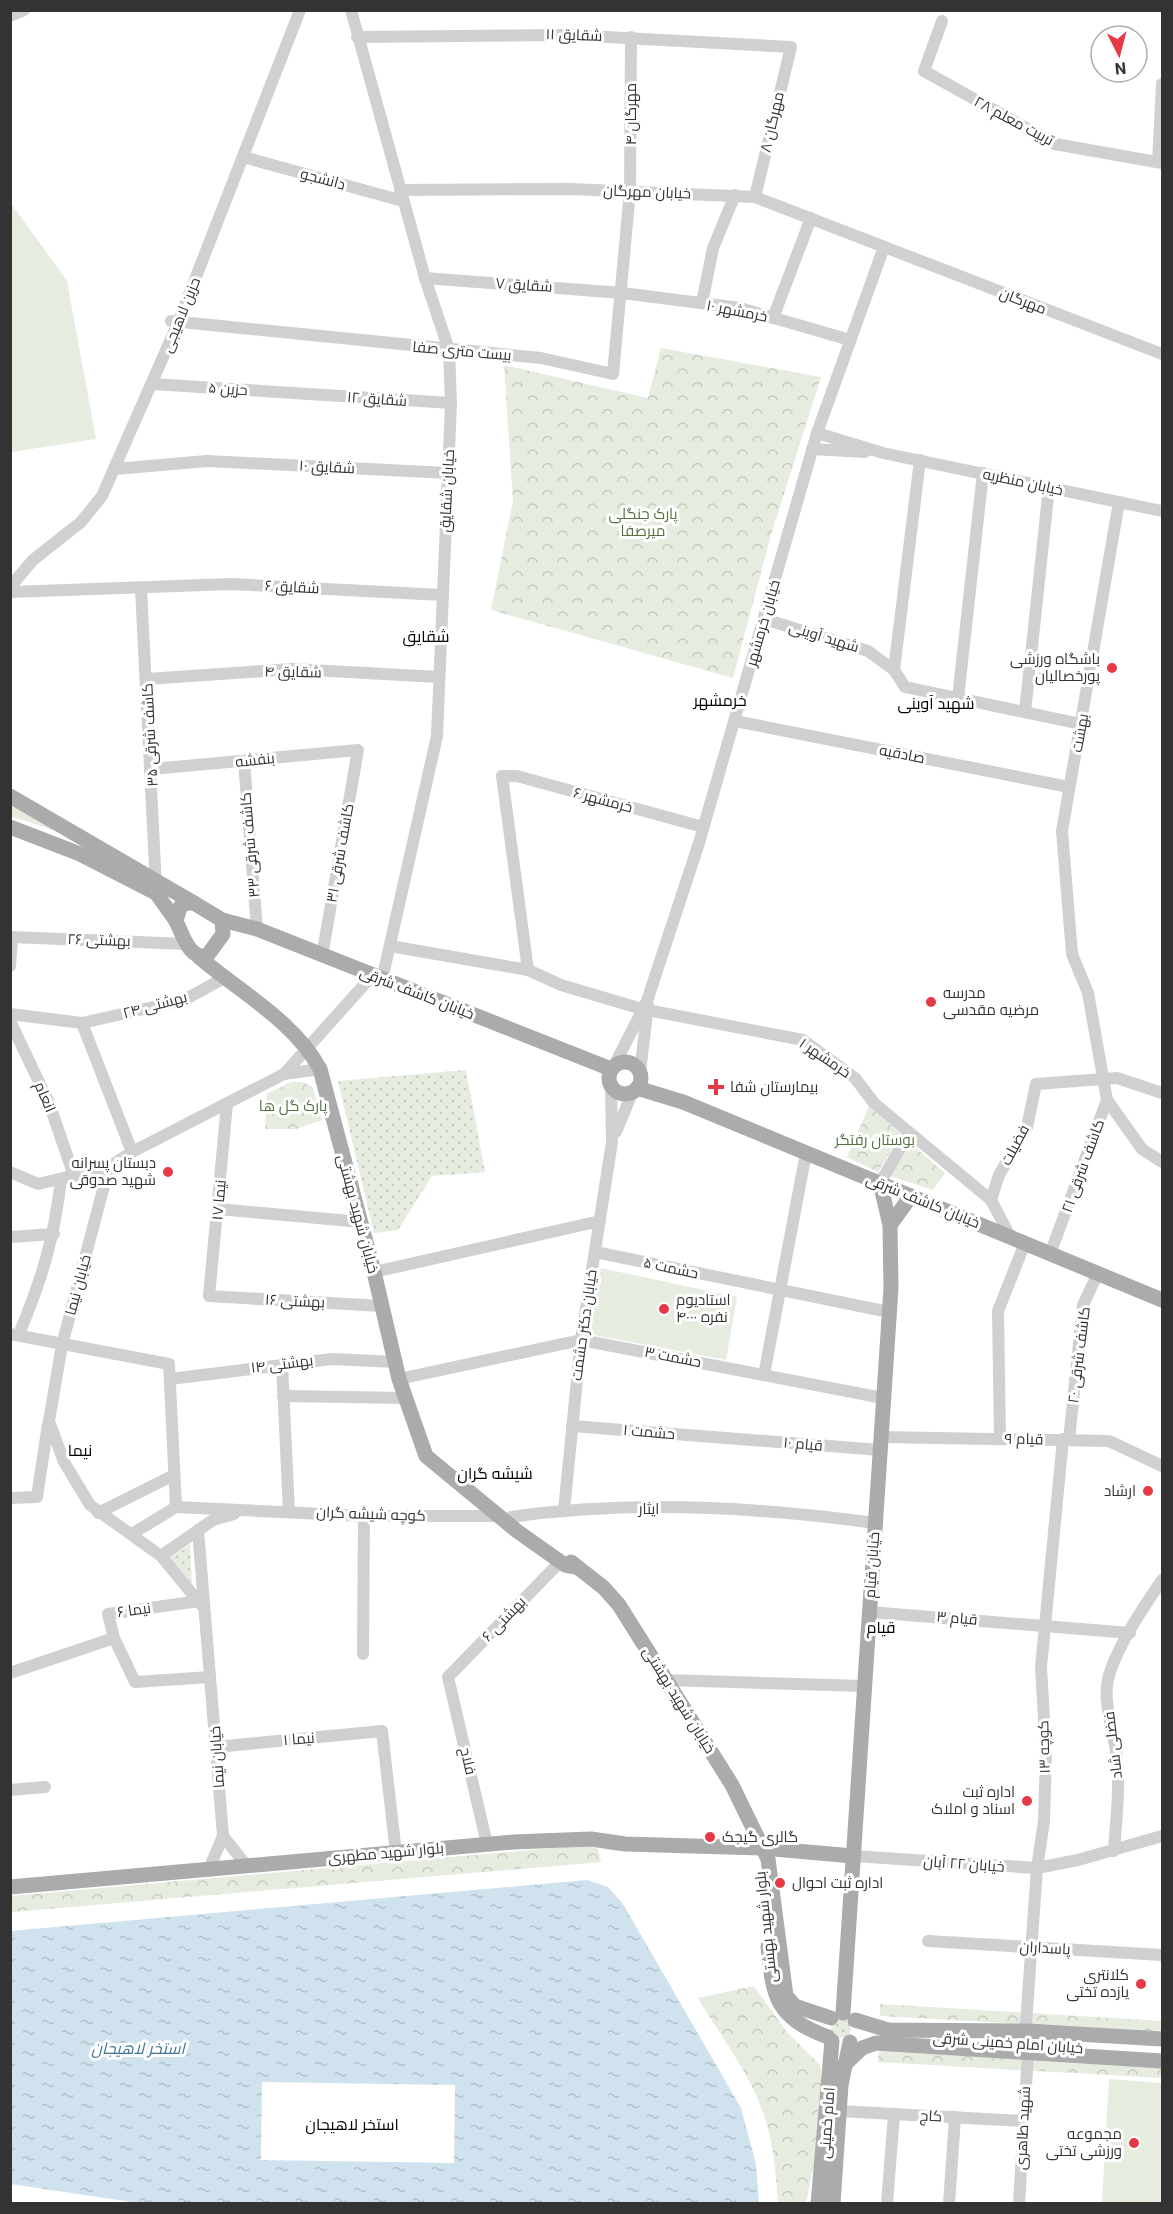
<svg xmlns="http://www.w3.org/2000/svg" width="1173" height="2214" font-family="Roboto,Cairo,sans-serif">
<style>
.grass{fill:url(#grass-dots)}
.forest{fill:url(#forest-crowns)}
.garden{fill:#e6ecdf}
.water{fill:url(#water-ripples);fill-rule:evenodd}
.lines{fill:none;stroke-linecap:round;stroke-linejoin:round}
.minor{stroke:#d0d0d0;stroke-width:12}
.major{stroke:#ababab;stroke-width:15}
.poi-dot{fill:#e63946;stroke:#fff;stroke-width:2}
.labels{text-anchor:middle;stroke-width:6;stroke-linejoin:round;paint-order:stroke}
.street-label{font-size:15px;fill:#333;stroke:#fff}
.park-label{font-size:15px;fill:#56703f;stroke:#fff}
.poi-label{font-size:15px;fill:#333;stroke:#fff;text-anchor:end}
.neighbourhood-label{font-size:16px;fill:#000;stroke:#fff}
.water-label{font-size:16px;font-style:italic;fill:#3f7597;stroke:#fff}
</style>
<defs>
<pattern id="grass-dots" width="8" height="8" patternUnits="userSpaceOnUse" patternTransform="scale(1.5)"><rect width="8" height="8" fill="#e6ecdf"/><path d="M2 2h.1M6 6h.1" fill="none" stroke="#c6cbc0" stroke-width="1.8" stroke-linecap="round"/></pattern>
<pattern id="forest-crowns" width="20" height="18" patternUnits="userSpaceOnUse" patternTransform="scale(1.5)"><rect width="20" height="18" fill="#e6ecdf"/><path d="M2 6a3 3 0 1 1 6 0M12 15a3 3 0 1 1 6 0" fill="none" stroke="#c6cbc0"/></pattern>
<pattern id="water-ripples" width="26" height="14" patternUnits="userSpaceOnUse" patternTransform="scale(1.5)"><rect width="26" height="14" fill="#cfe2ee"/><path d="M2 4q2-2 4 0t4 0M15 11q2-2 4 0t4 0" fill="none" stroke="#b2c2cd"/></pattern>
</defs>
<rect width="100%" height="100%" fill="#fff"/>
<g class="grass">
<polygon points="466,1070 485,1172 432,1176 398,1230 374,1233 338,1081"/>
<polygon points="190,1545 192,1584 169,1558"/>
<circle cx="841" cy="2028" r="10"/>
</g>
<g class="forest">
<polygon points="661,348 821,377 771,535 733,678 491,610 513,501 504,365 648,398"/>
<polygon points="11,804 56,831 11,816"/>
<polygon points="291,1082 303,1082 313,1088 322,1120 296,1129 265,1129 267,1094"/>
<polygon points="869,1106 901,1134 878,1172 847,1157"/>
<polygon points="910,1143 945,1173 933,1190 890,1176"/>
<polygon points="586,1845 598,1849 601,1862 11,1912 11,1896"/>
<path d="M754,1986l32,45 34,34 3,16 -4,58 -13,64h-28c-2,-28 -4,-55 -12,-82 -13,-44 -45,-84 -68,-123z"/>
<polygon points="880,2004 1162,2021 1162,2032 880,2016"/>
<polygon points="879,2049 1162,2065 1162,2078 878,2062"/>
</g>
<g class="garden">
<polygon points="10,202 67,281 96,439 11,452"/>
<polygon points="601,1268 737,1297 726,1360 589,1334"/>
<polygon points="1109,2079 1162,2083 1162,2203 1102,2203"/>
</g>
<path class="water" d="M587,1880l21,7 15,17 118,204 15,56 3,39 -614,1 -134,-20v-253zM262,2082l193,3 -1,78 -193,-3z"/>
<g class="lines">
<g class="minor">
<polyline points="351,10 425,278 449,350 451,403 437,736 382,980"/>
<polyline points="10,16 24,10"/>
<polyline points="942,21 924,71 1055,144 1162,163"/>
<polyline points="357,37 570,35 791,47 755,197"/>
<polyline points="243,157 403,201"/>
<polyline points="1158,162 1162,84"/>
<polyline points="400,190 570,189 755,197 1162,354"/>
<polyline points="425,278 622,293 740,308 850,340"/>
<polyline points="702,303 713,248 735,195"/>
<polyline points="773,318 811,218"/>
<polyline points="171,321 541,358 613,374 630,191 631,37"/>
<polyline points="152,384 451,403"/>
<polyline points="817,433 883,453 1162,511"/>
<polyline points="812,449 865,452"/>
<polyline points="115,469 207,461 448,473"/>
<polyline points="10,587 33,560 81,522 102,496 178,323 300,10"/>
<polyline points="141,589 156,887"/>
<polyline points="10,592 232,584 442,595"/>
<polyline points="764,619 868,651 894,670 905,687 1081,724"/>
<polyline points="894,670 920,460"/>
<polyline points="147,679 292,669 439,677"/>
<polyline points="958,698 983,473"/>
<polyline points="1025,712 1049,487"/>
<polyline points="735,721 1069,787"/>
<polyline points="244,761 257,929"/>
<polyline points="152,769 358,750 322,956"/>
<polyline points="10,937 188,944"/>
<polyline points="390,946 528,970 561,985 642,1009 803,1040 855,1078 874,1103 991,1200 1010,1236"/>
<polyline points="10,966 12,937"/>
<polyline points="528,970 502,776 517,776 703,827"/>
<polyline points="10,1014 82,1023 184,1000 224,978"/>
<polyline points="10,1021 49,1103 74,1176"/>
<polyline points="82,1023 132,1152"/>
<polyline points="615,1064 647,1001 699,843 817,433 884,247"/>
<polyline points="640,1072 648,1005"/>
<polyline points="284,1074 372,976"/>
<polyline points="1107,1100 1142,1149 1162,1162"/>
<polyline points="227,1104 209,1296 381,1306"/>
<polyline points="616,1132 633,1091"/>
<polyline points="10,1172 38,1184 109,1167"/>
<polyline points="880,1183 909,1133"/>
<polyline points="991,1200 999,1175 1027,1127 1036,1084 1117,1078 1162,1093"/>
<polyline points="218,1209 361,1222"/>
<polyline points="10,1237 54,1234"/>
<polyline points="595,1252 889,1312"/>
<polyline points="1050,1254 1107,1100 1088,993 1072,954 1062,831 1119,502"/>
<polyline points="374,1272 600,1221"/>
<polyline points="10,1334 169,1364 176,1507"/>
<path d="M19,1334c23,-55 35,-95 42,-154"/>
<polyline points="282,1364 289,1511"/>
<polyline points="764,1375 806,1153"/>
<polyline points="170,1379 332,1359 395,1362"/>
<polyline points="399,1379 581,1340 883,1398"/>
<polyline points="283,1396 405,1398"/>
<polyline points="572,1426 880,1450"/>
<polyline points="881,1437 1109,1441 1162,1466"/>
<polyline points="1000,1438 998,1311 1025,1243"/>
<polyline points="1069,1440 1083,1305 1098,1273"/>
<polyline points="10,1498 37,1497 48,1424"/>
<polyline points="564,1510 581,1340 612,1142 611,1087"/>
<polyline points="98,1513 174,1475"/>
<path d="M511,1517c117,-17 247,-10 364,6"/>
<polyline points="198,1530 223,1836 209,1869"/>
<polyline points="132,1534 176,1507 364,1516 497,1516"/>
<polyline points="161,1556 213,1520 234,1514"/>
<polyline points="199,1601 108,1614 114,1638 135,1682 210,1677"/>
<polyline points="203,1607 161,1556 90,1505 64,1462 49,1421 62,1345 109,1167 132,1152 284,1074 320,1069"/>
<polyline points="869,1612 1130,1633"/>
<polyline points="363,1654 364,1516"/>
<polyline points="10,1673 114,1638"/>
<polyline points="666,1680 864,1686"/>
<polyline points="216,1747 382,1731 396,1853"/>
<polyline points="10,1790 45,1787"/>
<polyline points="223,1836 246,1865"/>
<polyline points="487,1844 448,1677 560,1562"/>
<path d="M1114,1851c2,-31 6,-61 3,-92 -2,-28 -17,-58 -7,-87 11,-32 33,-64 52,-92"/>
<polyline points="853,1856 1037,1868 1078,1860 1162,1836"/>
<polyline points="928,1941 1162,1955"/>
<polyline points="1026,2024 1037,1868 1044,1821 1046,1753 1041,1667 1063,1439"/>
<polyline points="839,2111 1024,2121"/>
<polyline points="887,2204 894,2114"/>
<polyline points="949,2204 955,2117"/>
<polyline points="1019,2204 1028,2053"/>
</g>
<g class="major">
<polyline points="10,796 194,903"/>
<polyline points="10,827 80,854 156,893 176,921"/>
<path d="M186,903h8l28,17 1,14 -16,22c-18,4 -25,-23 -31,-35l4,-14z"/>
<polyline points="222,920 257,929 611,1069"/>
<path d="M199,957c41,35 95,64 121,112l54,203 25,107 27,77 91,75 48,34 11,2"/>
<circle cx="625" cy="1078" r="16"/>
<polyline points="637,1088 683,1102 1162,1300"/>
<polyline points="890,1225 911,1196"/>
<polyline points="571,1562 604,1588 619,1605 732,1785 768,1859 786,1996 795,2006 831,2018"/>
<polyline points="10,1887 513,1842 591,1839 625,1844 762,1848 853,1856"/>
<path d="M768,1946c5,51 7,71 60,91"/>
<polyline points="843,2013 891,1288 890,1225 880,1183"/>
<polyline points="855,2020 888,2030 1027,2031 1162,2039"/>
<polyline points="844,2065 862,2048 876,2043 1162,2061"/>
<polyline points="818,2204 832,2041"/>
<polyline points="833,2204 841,2085 850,2042"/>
</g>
</g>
<g class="poi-dot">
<circle cx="1112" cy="668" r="6"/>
<circle cx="931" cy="1002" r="6"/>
<path d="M713 1078h6v6h6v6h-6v6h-6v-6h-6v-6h6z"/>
<circle cx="168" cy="1172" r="6"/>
<circle cx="664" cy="1309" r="6"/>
<circle cx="1148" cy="1491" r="6"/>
<circle cx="1027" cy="1801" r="6"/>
<circle cx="710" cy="1837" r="6"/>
<circle cx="780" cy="1883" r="6"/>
<circle cx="1141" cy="1984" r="6"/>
<circle cx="1134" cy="2143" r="6"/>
</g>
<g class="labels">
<g class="street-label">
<text transform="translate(574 35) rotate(2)" y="5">شقایق ۱۱</text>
<text transform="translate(631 114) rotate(-90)" y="5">مهرگان ۴</text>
<text transform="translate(1014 121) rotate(28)" y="5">تربیت معلم ۲۸</text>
<text transform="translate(772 122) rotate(-77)" y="5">مهرگان ۸</text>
<text transform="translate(323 179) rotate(15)" y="5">دانشجو</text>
<text transform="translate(647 192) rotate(2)" y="5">خیابان مهرگان</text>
<text transform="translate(524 285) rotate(4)" y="5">شقایق ۷</text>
<text transform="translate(1023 301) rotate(21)" y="5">مهرگان</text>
<text transform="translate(737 311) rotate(11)" y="5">خرمشهر ۱۰</text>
<text transform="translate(181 315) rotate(-68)" y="5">حزین لاهیجی</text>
<text transform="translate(462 351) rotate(5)" y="5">بیست متری صفا</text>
<text transform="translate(228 389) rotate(4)" y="5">حزین ۵</text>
<text transform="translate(377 399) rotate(4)" y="5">شقایق ۱۲</text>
<text transform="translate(327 467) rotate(3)" y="5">شقایق ۱۰</text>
<text transform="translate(1023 482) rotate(12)" y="5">خیابان منظریه</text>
<text transform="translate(447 491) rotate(-87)" y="5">خیابان شقایق</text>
<text transform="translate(292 587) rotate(3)" y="5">شقایق ۶</text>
<text transform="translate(763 623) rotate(-74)" y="5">خیابان خرمشهر</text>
<text transform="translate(824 637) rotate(17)" y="5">شهید آوینی</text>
<text transform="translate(293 672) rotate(1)" y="5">شقایق ۴</text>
<text transform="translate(1080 733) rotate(-80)" y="5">بهشت</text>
<text transform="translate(150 735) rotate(-93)" y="5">کاشف شرقی ۳۵</text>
<text transform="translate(902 754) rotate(11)" y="5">صادقیه</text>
<text transform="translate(255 760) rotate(-6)" y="5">بنفشه</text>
<text transform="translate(603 800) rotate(15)" y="5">خرمشهر ۶</text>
<text transform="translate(250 845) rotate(-95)" y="5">کاشف شرقی ۳۳</text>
<text transform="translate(340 853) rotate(-80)" y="5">کاشف شرقی ۳۱</text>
<text transform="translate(99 940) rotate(2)" y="5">بهشتی ۲۶</text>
<text transform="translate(417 993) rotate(21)" y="5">خیابان کاشف شرقی</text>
<text transform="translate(155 1005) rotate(-15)" y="5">بهشتی ۲۴</text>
<text transform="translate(825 1058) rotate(34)" y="5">خرمشهر ۱</text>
<text transform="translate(45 1097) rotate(67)" y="5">انعام</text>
<text transform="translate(1015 1145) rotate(-62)" y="5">فضیلت</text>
<text transform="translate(1083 1166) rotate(-70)" y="5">کاشف شرقی ۲۱</text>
<text transform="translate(219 1200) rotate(-85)" y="5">نیما ۱۷</text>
<text transform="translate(923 1201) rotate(22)" y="5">خیابان کاشف شرقی</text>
<text transform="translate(358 1214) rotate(75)" y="5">خیابان شهید بهشتی</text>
<text transform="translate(671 1268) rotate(12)" y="5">حشمت ۵</text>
<text transform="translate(78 1285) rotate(-75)" y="5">خیابان نیما</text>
<text transform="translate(295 1301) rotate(3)" y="5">بهشتی ۱۶</text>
<text transform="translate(584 1325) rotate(-82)" y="5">خیابان دکتر حشمت</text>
<text transform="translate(1079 1355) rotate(-83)" y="5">کاشف شرقی ۲۰</text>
<text transform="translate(673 1357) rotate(11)" y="5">حشمت ۳</text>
<text transform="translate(282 1364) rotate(-7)" y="5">بهشتی ۱۴</text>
<text transform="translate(649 1432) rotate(5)" y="5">حشمت ۱</text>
<text transform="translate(1024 1439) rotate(1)" y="5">قیام ۹</text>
<text transform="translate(803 1444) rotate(5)" y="5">قیام ۱۰</text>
<text x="649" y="1514">ایثار</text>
<text transform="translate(371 1514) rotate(2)" y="5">کوچه شیشه گران</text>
<text transform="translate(872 1565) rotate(-86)" y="5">خیابان قیام</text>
<text transform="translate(134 1610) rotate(-8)" y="5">نیما ۶</text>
<text transform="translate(957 1618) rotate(5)" y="5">قیام ۳</text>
<text transform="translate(504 1619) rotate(-46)" y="5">بهشتی ۶</text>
<text transform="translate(679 1700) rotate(58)" y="5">خیابان شهید بهشتی</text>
<text transform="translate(299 1739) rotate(-5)" y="5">نیما ۱</text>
<text transform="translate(1113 1745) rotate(-97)" y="5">فضلی شاد</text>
<text transform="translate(1044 1747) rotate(-92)" y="5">کوچه ۱۳</text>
<text transform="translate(217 1757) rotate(-94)" y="5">خیابان نیما</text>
<text transform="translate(468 1761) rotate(77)" y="5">فلاح</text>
<text transform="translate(386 1853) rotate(-5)" y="5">بلوار شهید مطهری</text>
<text transform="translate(964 1864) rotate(4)" y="5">خیابان ۲۲ آبان</text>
<text transform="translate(766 1927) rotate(-96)" y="5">بلوار شهید بهشتی</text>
<text transform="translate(1045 1948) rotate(3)" y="5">پاسداران</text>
<text transform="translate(1008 2043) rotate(4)" y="5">خیابان امام خمینی شرقی</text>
<text transform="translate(931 2116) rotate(3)" y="5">کاج</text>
<text transform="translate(827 2123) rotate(-86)" y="5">امام خمینی</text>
<text transform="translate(1023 2128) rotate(-87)" y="5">شهید طاهری</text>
</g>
<g class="park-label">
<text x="643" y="519">پارک جنگلی<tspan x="643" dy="17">میرصفا</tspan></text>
<text x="293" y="1111">پارک گل ها</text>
<text x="875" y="1145">بوستان رفتگر</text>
</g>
<g class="poi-label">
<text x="1100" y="664">باشگاه ورزشی<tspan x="1100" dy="17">پورخصالیان</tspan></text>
<text x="943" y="998" text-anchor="start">مدرسه<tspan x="943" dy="17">مرضیه مقدسی</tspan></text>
<text x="730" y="1092" text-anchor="start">بیمارستان شفا</text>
<text x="156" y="1168">دبستان پسرانه<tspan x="156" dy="17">شهید صدوقی</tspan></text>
<text x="676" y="1305" text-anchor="start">استادیوم<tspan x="676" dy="17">۴۰۰۰ نفره</tspan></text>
<text x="1136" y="1496">ارشاد</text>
<text x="1015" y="1797">اداره ثبت<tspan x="1015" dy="17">اسناد و املاک</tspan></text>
<text x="722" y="1842" text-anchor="start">گالری گیجک</text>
<text x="792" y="1888" text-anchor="start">اداره ثبت احوال</text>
<text x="1129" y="1980">کلانتری<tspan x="1129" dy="17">یازده تختی</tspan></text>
<text x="1122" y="2139">مجموعه<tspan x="1122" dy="17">ورزشی تختی</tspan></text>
</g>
<g class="neighbourhood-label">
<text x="426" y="642">شقایق</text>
<text x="720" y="706">خرمشهر</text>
<text x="936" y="709">شهید آوینی</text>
<text x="80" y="1456">نیما</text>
<text x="495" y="1479">شیشه گران</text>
<text x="881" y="1633">قیام</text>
<text x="352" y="2130">استخر لاهیجان</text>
</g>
<g class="water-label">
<text x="138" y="2054">استخر لاهیجان</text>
</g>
</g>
<rect width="1173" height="2214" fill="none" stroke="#333333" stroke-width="24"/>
<g transform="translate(1119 54) rotate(174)"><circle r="28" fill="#ffffff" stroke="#adadad" stroke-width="1.5"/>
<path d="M0-4.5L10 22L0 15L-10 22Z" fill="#e63946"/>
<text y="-9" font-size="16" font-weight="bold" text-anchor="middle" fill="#333333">N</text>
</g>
</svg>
